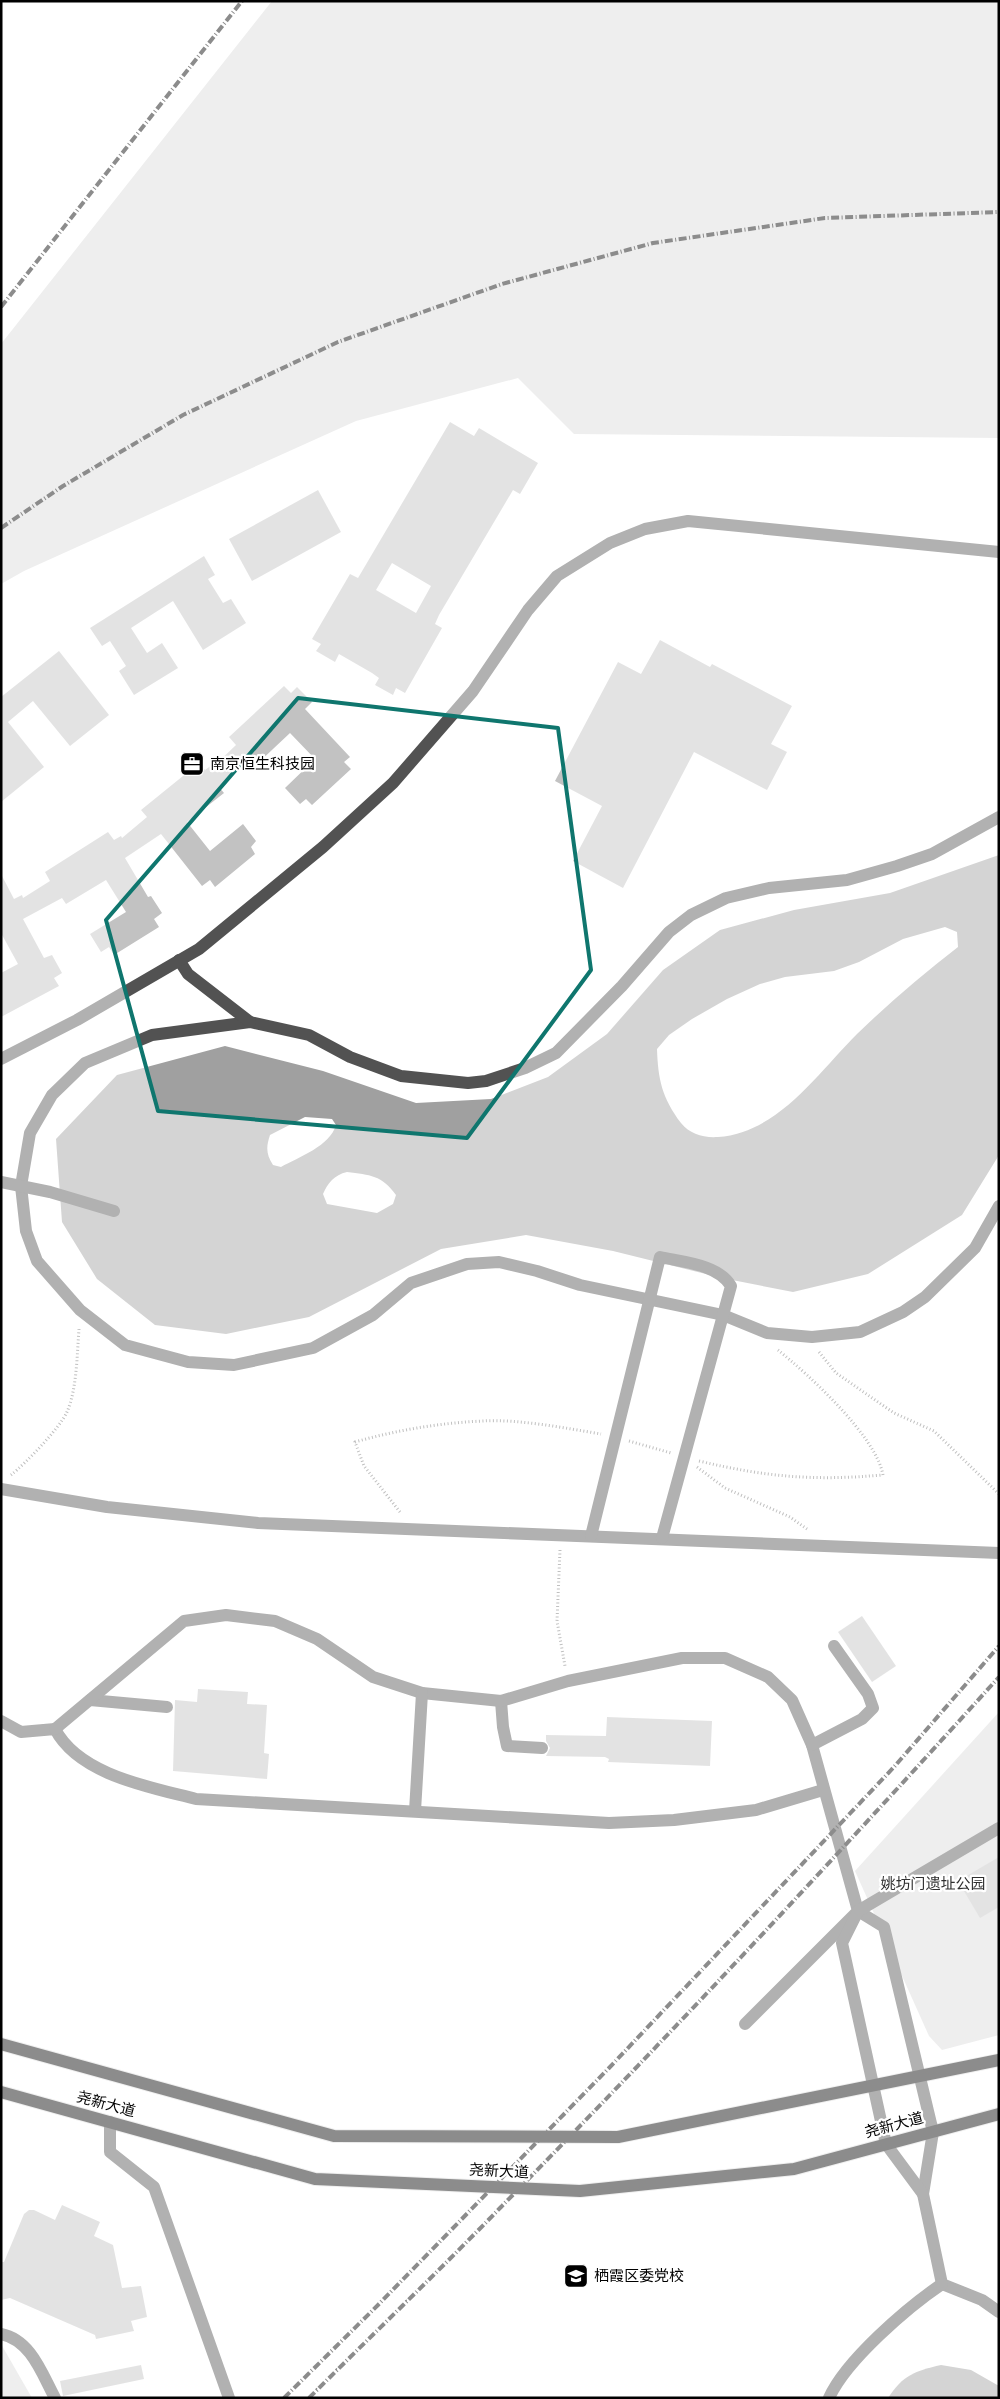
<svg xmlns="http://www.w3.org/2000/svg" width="1000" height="2399" font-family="'Nunito Sans','Noto Sans SC',sans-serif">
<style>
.green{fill:#d9d9d9}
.water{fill:#a0a0a0;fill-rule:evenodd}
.building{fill:#c2c2c2;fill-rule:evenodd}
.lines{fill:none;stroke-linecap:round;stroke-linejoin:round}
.major-casing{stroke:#dbdbdb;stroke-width:14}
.path{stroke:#747474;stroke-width:3;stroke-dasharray:1 2.5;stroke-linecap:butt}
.minor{stroke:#525252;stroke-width:12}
.major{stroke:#000;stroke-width:12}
.rail{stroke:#000;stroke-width:4;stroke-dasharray:8 2.5 1 2.5;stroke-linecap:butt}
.marked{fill:none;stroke:#0f766e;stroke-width:4;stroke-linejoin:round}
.labels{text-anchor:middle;stroke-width:4.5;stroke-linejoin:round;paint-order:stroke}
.poi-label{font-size:15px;fill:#000;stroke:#fff;text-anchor:start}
.park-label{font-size:15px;fill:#303030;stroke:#fff}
.street-label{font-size:15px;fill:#000;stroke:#fff}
</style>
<rect width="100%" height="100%" fill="#fff"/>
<g class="green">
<polygon points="272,1 999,1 999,438 574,434 518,378 356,421 24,571 1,584 1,344"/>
<polygon points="999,1712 999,2035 942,2050 929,2036 855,1871"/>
<polygon points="1,2344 32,2398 1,2398"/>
</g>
<g class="water">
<path d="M999,855v300l-37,60 -94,59 -75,18 -71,-14 -109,-27 -87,-16 -85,14 -132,68 -83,17 -71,-9 -58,-46 -35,-57 -6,-83 61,-64 108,-29 98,25 93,32 75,-4 57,-22 59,-43 56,-64 57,-40 74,-20 96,-17zM945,927l12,5 1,15c-35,27 -69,56 -101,87 -39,39 -79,99 -139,103 -15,1 -28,-3 -37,-14 -19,-25 -23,-44 -24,-74l12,-14 23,-16 35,-20 33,-15 25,-7 49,-6 25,-9 44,-23zM305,1117l27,2 4,6c-6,21 -37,32 -55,42l-8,-2c-7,-11 -7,-18 -3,-30zM347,1172c23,3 35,3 49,23l-3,9 -16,9 -50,-9 -4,-10c5,-11 11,-19 24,-22z"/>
<path d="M941,2365l30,5 28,16v12h-111c15,-23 27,-27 53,-33z"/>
</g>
<g class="building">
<path d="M450,422l24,14 5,-8 59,35 -18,31 -7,-4 -74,125 -4,9 7,4 -37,65 -9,-5 -3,7 -18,-10 4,-7 -7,-5 -33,-19 -4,8 -19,-11 5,-7 -9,-5 38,-65 8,4zM392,563l39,23 -15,27 -40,-23z"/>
<polygon points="318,490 341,532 252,581 229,539"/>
<polygon points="204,556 215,575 208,579 223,603 231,599 246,623 203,650 173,601 131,628 147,653 162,643 178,668 134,695 119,671 126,666 110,641 102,646 90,628"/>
<polygon points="660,640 710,667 712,664 792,706 771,744 787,752 767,790 694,752 623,888 573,861 602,806 555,781 618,662 641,674"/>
<polygon points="59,651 109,715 70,746 33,701 8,722 44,767 1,802 1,697"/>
<polygon points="284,686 291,693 297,687 312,702 305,709 350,757 344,762 351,769 312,805 306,799 300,804 285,788 315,759 290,733 256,765 251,759 219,787 224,793 187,822 210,851 243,824 256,841 251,847 255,854 215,887 210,880 202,886 161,834 125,858 148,897 151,896 162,913 154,919 159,927 114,955 109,947 101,952 90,934 126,912 106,880 66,904 62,898 23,919 44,958 52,955 62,973 54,978 59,986 1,1017 1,973 18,964 1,933 1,874 14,899 22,895 23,898 50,881 45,872 108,832 114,840 121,836 122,838 147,817 141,810 199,763 205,770 212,765 213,767 236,745 229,737"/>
<polygon points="862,1616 896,1666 872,1682 838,1632"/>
<polygon points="198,1689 248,1692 247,1704 267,1705 264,1753 269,1754 267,1779 173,1771 175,1700 197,1702"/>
<polygon points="607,1717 712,1721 710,1766 608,1762 609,1759 605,1757 546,1756 550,1748 546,1741 546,1735 606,1736"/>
<polygon points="999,1857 999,1907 980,1918 958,1881"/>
<polygon points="62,2205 100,2222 94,2236 113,2245 122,2288 141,2286 147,2317 131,2321 134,2331 96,2339 95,2335 10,2298 1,2300 1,2262 4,2262 24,2214 29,2210 34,2210 55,2220"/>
<polygon points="141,2365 144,2379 63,2396 60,2381"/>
</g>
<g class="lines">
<defs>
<g id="major">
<polyline points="1,2044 334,2136 618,2137 999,2060"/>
<polyline points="1,2092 315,2179 580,2191 794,2169 999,2114"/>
</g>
</defs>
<use href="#major" class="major-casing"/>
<g class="path">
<polyline points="819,1352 836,1373 894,1413 934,1431 999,1494"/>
<polyline points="629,1441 671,1453"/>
<path d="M699,1461c67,16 115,20 184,14 -7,-39 -74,-100 -105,-125"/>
<polyline points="697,1467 725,1488 790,1517 807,1529"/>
<path d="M11,1475c15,-12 48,-46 56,-63 10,-23 10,-58 12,-83"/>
<path d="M400,1512l-36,-46 -9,-24c42,-12 84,-19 128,-21 36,-2 82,7 118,13"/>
<polyline points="560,1550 557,1621 565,1666"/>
</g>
<g class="minor">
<polyline points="999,817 932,854 897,866 847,880 769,888 726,898 691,915 669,932 622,986 556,1053 525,1068 486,1081 468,1083 401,1076 350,1057 309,1035 250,1022 152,1035 85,1063 52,1095 30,1133 21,1186 26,1231 37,1261 80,1310 125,1345 188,1362 234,1365 313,1348 373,1315 411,1283 467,1264 499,1262 537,1271 580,1285 723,1315 767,1333 812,1337 860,1332 903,1312 925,1297 975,1248 999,1206"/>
<polyline points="179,960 188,974 250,1022"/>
<polyline points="1,1059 77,1020 199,949 323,847 393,783 473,691 528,610 557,576 610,543 645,529 688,521 999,552"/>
<polyline points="1,1182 50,1192 114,1211"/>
<polyline points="1,1489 107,1507 258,1523 999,1553"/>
<path d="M591,1536l69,-279c22,5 58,7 71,29l-69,252"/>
<polyline points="90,1700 167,1707"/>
<polyline points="501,1701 503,1727 507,1746 542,1748"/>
<path d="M1,1721l20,11 34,-3c24,46 95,58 141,70l413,24 65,-3 82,-10 67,-20"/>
<polyline points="55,1729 184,1621 226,1615 275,1621 317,1639 373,1677 422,1693 501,1701 568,1681 682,1658 725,1658 768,1677 792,1700 812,1745 858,1911 745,2024"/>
<polyline points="812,1745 862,1719 873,1708 868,1694 834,1646"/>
<polyline points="415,1811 422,1693"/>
<polyline points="858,1911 884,1927 933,2132 923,2194 942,2284 982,2300 999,2312"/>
<polyline points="110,2122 110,2152 154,2187 229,2398"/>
<polyline points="923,2194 886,2144 842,1943 858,1911 999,1828"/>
<path d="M1,2334c30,6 41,40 54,64"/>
<path d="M829,2398c17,-38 79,-91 113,-114"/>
</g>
<use href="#major" class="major"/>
<g class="rail">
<polyline points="1,307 242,1"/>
<polyline points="1,528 63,486 183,415 338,342 502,284 653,243 825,218 999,212"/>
<polyline points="284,2398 378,2305 609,2068 894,1767 999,1646"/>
<path d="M309,2398c64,-64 129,-126 192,-191 170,-173 335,-350 498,-530"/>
</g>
</g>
<path d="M0 0H1000V2399H0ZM298,698l260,30 33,242 -124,168 -309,-27 -52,-191z" fill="#fff" fill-opacity=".55" fill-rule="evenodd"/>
<path class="marked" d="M298,698l260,30 33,242 -124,168 -309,-27 -52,-191z"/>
<defs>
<symbol id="office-square" viewBox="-11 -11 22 22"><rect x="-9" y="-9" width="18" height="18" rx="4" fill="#000" stroke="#fff"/><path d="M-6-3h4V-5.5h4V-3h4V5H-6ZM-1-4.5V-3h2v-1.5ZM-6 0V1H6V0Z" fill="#fff"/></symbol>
<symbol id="school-square" viewBox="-11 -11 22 22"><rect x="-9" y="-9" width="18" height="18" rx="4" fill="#000" stroke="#fff"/><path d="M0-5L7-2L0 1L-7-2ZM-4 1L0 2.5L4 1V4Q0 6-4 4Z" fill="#fff"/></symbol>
</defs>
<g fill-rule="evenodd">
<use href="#office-square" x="178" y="750" width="28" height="28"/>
<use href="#school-square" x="562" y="2262" width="28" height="28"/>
</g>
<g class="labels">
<g class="poi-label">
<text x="210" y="769">南京恒生科技园</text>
<text x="594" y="2281">栖霞区委党校</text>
</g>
<g class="park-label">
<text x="933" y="1889">姚坊门遗址公园</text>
</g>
<g class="street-label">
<text transform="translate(106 2104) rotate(15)" y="5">尧新大道</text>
<text transform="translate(894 2125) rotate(-15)" y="5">尧新大道</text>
<text transform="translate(499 2171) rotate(3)" y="5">尧新大道</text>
</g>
</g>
<rect width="1000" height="2399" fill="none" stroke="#000000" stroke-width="5"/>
</svg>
